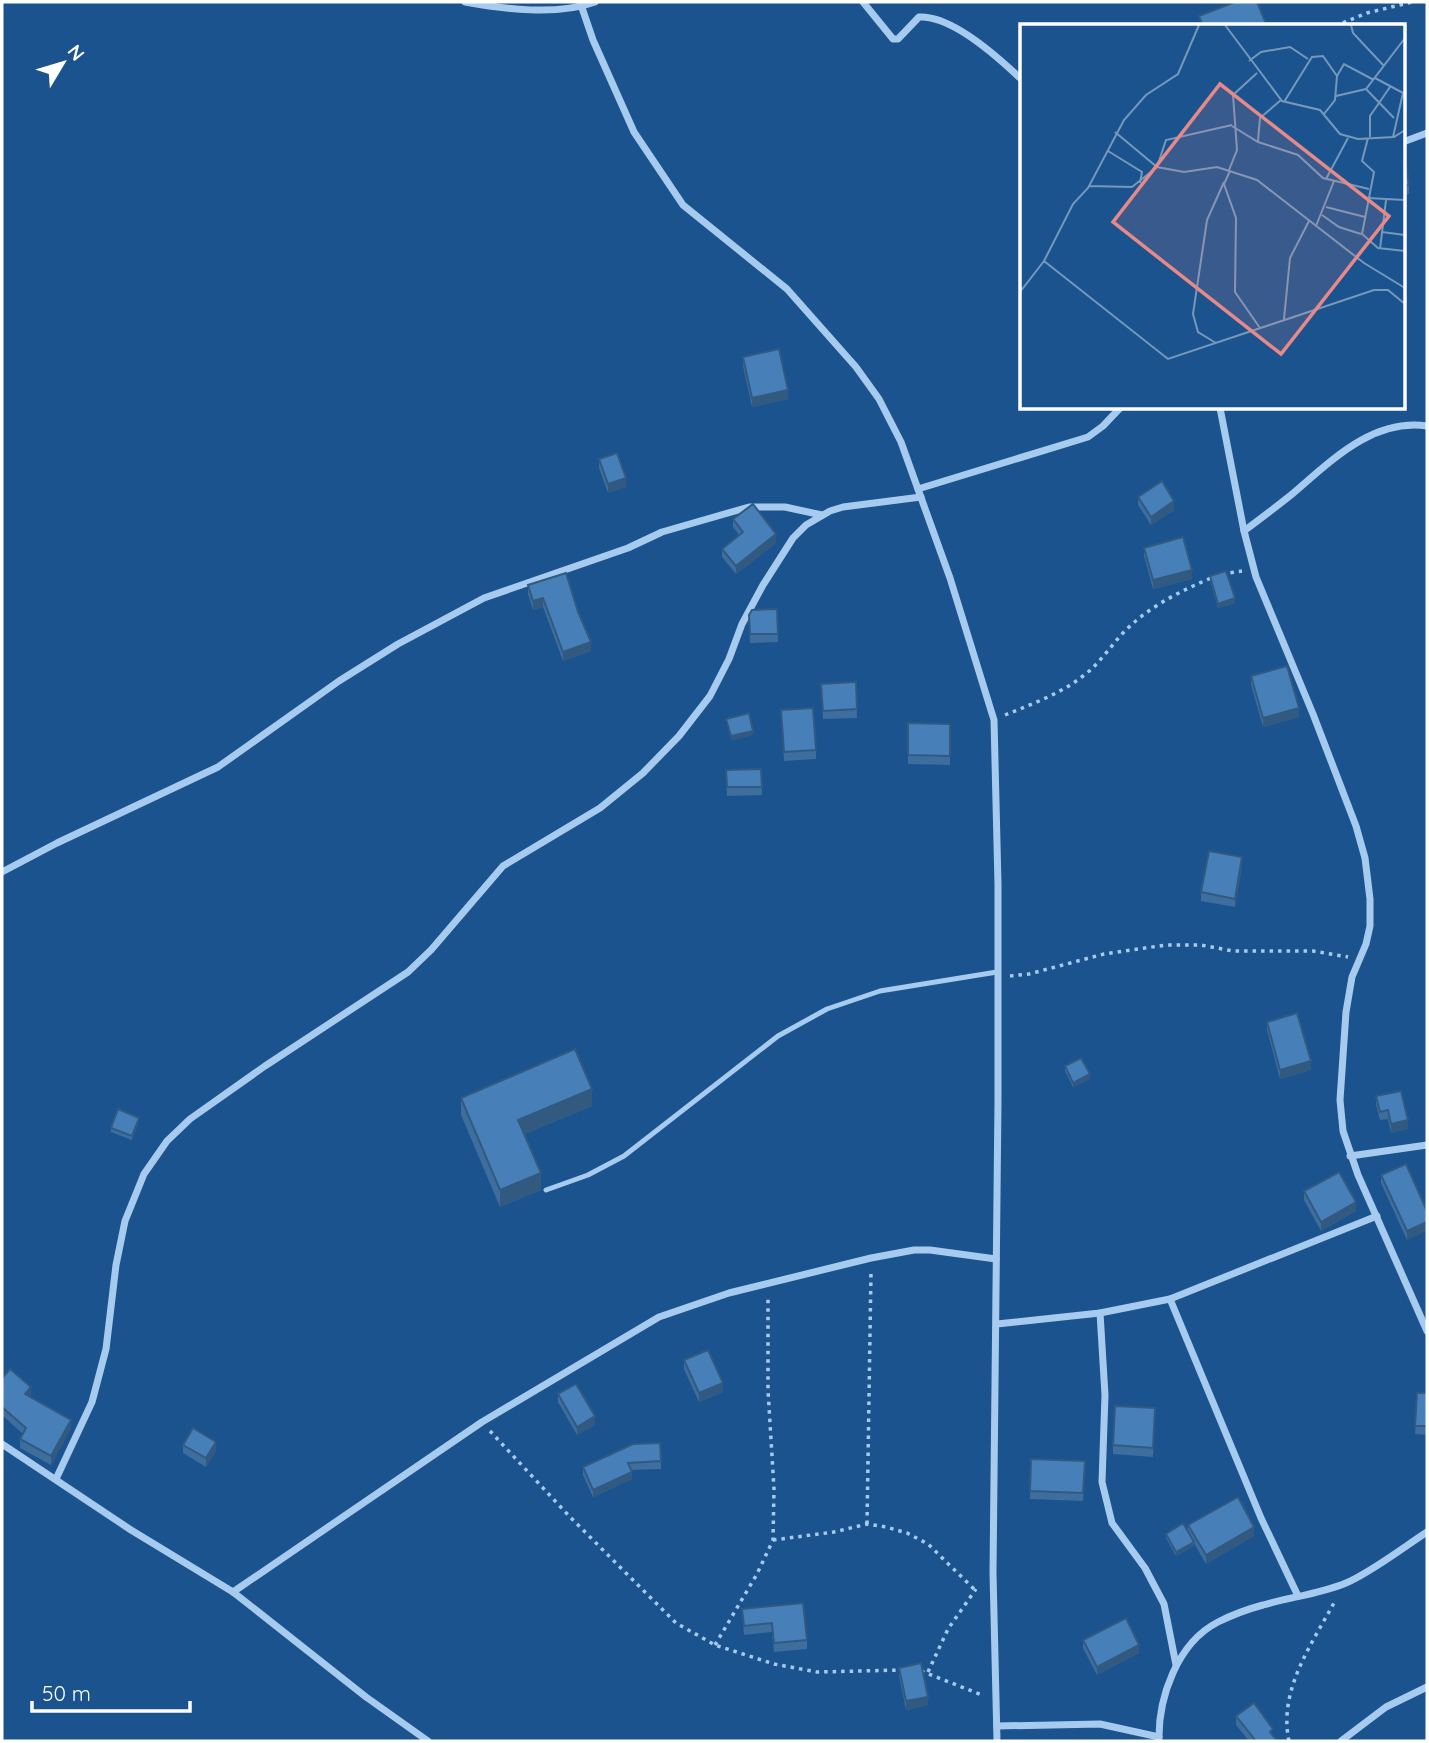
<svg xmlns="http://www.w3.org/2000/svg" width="1429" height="1743" font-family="Quicksand,sans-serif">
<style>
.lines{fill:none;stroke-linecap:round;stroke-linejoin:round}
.path{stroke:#a7cbee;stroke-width:3.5;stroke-dasharray:3.5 5;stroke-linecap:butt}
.service{stroke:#a7cbee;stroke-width:5}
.minor{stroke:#a7cbee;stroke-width:7}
.wall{fill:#3d6e9e}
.shaded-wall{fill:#325a81}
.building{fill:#4780b8;stroke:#325a81;stroke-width:2}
.inset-road{fill:none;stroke:#7698bb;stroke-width:2}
.view{fill:#e88989;fill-opacity:0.15;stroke:#e88989;stroke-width:3.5}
.inset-edge{fill:none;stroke:#fff;stroke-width:3.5}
</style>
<rect width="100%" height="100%" fill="#1a538e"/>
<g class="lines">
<g class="path">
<polyline points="1335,26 1367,13 1412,2"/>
<polyline points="1222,574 1242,571"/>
<path d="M1005,715c27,-11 55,-21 78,-39 18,-13 29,-33 45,-48 24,-23 53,-37 83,-50"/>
<polyline points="1010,976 1029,974 1104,954 1166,945 1201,945 1233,951 1313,951 1348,957"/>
<polyline points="490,1431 570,1517 676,1623 715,1645 774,1664 817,1672 903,1670"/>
<polyline points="867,1524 871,1271"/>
<polyline points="773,1540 834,1532 867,1524 886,1527 907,1533 928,1544 975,1590"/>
<polyline points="715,1645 757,1574 773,1540 774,1489 768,1390 768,1296"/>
<polyline points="921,1671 982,1695"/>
<polyline points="928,1672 948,1629 976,1589"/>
<path d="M1289,1741c-11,-51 23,-97 46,-140"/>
</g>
<polyline class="service" points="546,1190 588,1175 624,1156 778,1036 827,1009 880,991 997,972"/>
<g class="minor">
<path d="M465,2c39,7 92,14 130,0"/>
<polyline points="580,2 593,40 634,132 683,205 787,289 856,367 879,399 901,442 950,578 994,720 998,884 998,1101 993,1573 997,1741"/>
<path d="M863,2l30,37h5l21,-22c33,-2 79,40 102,62"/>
<polyline points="1403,142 1427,133"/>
<polyline points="1220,408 1244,531 1256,577 1313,714 1356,826 1365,858 1370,899 1370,926 1366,944 1352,977 1346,1012 1340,1100 1343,1131 1358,1175 1427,1331"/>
<polyline points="918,489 1088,437 1103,426 1120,408"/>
<path d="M1244,531c16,-12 32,-24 47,-36 39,-33 81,-77 136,-69"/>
<polyline points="2,872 57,843 218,767 339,681 398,644 484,598 628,548 662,532 749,507 785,507 822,515"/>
<polyline points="1350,1156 1427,1145"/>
<polyline points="1170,1299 1261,1518 1298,1596"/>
<polyline points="1100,1313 1105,1395 1102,1482 1112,1523 1145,1568 1164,1604 1176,1665"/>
<polyline points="997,1324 1100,1313 1170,1299 1377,1216"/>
<polyline points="2,1444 131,1530 233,1592 366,1697 428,1741"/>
<polyline points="56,1479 92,1402 106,1349 116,1265 125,1221 144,1174 167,1141 190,1119 265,1066 408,972 431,950 503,866 600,808 643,773 679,736 710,696 729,659 742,624 763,585 793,538 806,525 830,511 843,507 921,497"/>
<polyline points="233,1592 482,1422 659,1317 729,1293 871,1258 914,1250 930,1250 996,1259"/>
<polyline points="997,1726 1100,1724 1159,1737"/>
<path d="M1159,1741c-1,-43 18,-98 59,-119 14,-7 30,-13 45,-17 27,-8 57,-11 83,-22 24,-10 58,-36 81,-51"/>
<polyline points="1341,1741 1386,1707 1427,1687"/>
</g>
</g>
<g class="wall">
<polygon points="1403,148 1409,185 1409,194 1403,195"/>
<polygon points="743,357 788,399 752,407 743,366"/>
<polygon points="599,459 626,487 608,493 599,468"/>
<polygon points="1138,497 1174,510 1151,525 1138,505"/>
<polygon points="733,519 776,543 736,574 722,557 722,549 739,535 733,527"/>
<polygon points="1144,548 1192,579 1153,589 1144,556"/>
<polygon points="566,573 591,651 563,661 543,607 533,610 528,594 528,585"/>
<polygon points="1210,576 1235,603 1218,608 1210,580"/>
<polygon points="777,609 778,642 750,643 749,615"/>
<polygon points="1251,676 1299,717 1263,727 1251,685"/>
<polygon points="856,682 857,718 823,719 821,684"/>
<polygon points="781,710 816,750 816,759 784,761"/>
<polygon points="908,723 950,724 950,765 908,764"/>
<polygon points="761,769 762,795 727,796 726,770"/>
<polygon points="1242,866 1235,907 1201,901 1201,892"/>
<polygon points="1267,1022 1311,1070 1280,1079 1267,1030"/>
<polygon points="1065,1066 1090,1079 1073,1087 1065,1071"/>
<polygon points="1376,1096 1408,1129 1391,1133 1388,1119 1380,1120 1376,1105"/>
<polygon points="461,1098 592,1106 525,1134 541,1190 500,1207 461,1115"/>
<polygon points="139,1122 132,1140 111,1132 111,1128"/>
<polygon points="1381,1175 1427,1211 1407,1240 1381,1183"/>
<polygon points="1304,1191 1356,1211 1321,1231 1304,1200"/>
<polygon points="684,1360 723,1392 699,1402 684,1369"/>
<polygon points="2,1379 31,1395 30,1397 71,1428 51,1465 20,1448 20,1439 23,1434 2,1415"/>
<polygon points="1417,1393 1427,1393 1427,1435 1415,1434"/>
<polygon points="558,1394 595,1425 577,1435 558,1402"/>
<polygon points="1155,1408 1153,1457 1113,1454 1113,1445"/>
<polygon points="183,1445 216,1451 206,1467 183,1453"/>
<polygon points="1031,1459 1085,1461 1083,1501 1030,1499"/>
<polygon points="661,1461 661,1469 632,1470 632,1479 593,1497 583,1475 583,1467"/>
<polygon points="1188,1525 1254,1536 1206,1564 1194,1543 1194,1546 1176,1556 1166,1538 1166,1534 1188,1533"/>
<polygon points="742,1609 807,1640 807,1649 774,1652 772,1632 744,1635"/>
<polygon points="1083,1640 1139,1653 1097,1675 1083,1648"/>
<polygon points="899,1668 928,1705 906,1710 899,1676"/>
<polygon points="1236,1716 1273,1736 1277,1741 1249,1741 1236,1725"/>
</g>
<g class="shaded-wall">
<polygon points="788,390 788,399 752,407 752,398"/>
<polygon points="626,478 626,487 608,493 608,484"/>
<polygon points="1174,501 1174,510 1151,525 1151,517"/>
<polygon points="776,534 776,543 736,574 736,566"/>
<polygon points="1192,570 1192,579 1153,589 1153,580"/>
<polygon points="543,598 543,607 533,610 533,601"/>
<polygon points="1235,598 1235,603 1218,608 1218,604"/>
<polygon points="591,642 591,651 563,661 563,652"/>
<polygon points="1299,708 1299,717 1263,727 1263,718"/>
<polygon points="753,731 753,735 731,741 731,736"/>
<polygon points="1242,857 1242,866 1235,907 1235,899"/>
<polygon points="1311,1061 1311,1070 1280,1079 1280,1070"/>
<polygon points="1090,1074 1090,1079 1073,1087 1073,1083"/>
<polygon points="592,1089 592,1106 518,1137 518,1120"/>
<polygon points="139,1118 139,1122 132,1140 132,1136"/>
<polygon points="1408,1120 1408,1129 1391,1133 1391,1124"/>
<polygon points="541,1173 541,1190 500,1207 500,1190"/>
<polygon points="1356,1202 1356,1211 1321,1231 1321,1222"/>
<polygon points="1427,1222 1427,1231 1407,1240 1407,1231"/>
<polygon points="723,1383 723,1392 699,1402 699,1393"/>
<polygon points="31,1387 31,1395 25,1403 25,1394"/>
<polygon points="595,1416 595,1425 577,1435 577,1427"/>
<polygon points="71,1420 71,1428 51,1465 51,1456"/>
<polygon points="216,1442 216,1451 206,1467 206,1458"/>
<polygon points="632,1472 632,1479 593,1497 593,1490"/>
<polygon points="1254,1527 1254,1536 1206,1564 1206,1555"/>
<polygon points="1194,1542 1194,1546 1176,1556 1176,1552"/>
<polygon points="1139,1645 1139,1653 1097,1675 1097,1667"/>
<polygon points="928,1697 928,1705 906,1710 906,1701"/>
</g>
<g class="building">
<polygon points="1235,2 1257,2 1267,26 1203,26 1199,16"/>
<polygon points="1403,148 1404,148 1409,185 1403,186"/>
<polygon points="779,349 788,390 752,398 743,357"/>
<polygon points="617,453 626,478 608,484 599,459"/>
<polygon points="1162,481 1174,501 1151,517 1138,497"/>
<polygon points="753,504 776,534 736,566 722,549 743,532 733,519"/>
<polygon points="1183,537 1192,570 1153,580 1144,548"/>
<polygon points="1226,571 1235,598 1218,604 1210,576"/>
<polygon points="566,573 578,612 591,642 563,652 543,598 533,601 528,585"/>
<polygon points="777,609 778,634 750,634 749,615 752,610"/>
<polygon points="1287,666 1299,708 1263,718 1251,676"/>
<polygon points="856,682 857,709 823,711 821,684"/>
<polygon points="813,708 816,750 784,752 781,710"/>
<polygon points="749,713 753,731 731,736 726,719"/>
<polygon points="908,723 950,724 950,756 908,755"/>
<polygon points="761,769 762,787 727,787 726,770"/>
<polygon points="1209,851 1242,857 1235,899 1201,892"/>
<polygon points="1297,1013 1311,1061 1280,1070 1267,1022"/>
<polygon points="575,1049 592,1089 518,1120 541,1173 500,1190 461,1098"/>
<polygon points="1081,1058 1090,1074 1073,1083 1065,1066"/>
<polygon points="1401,1091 1408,1120 1391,1124 1388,1110 1380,1112 1376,1096"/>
<polygon points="118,1109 139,1118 132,1136 111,1128"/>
<polygon points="1406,1164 1427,1211 1427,1222 1407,1231 1381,1175"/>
<polygon points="1339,1172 1356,1202 1321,1222 1304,1191"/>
<polygon points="708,1350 723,1383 699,1393 684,1360"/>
<polygon points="10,1369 31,1387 25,1394 71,1420 51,1456 20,1439 26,1428 2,1407 2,1379"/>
<polygon points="576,1384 595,1416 577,1427 558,1394"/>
<polygon points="1417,1393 1427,1393 1427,1426 1415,1426"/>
<polygon points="1115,1406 1155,1408 1153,1448 1113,1445"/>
<polygon points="193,1428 216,1442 206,1458 183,1445"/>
<polygon points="660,1443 661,1461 628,1463 632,1472 593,1490 583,1467 633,1444"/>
<polygon points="1031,1459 1085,1461 1083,1493 1030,1491"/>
<polygon points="1238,1497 1254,1527 1206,1555 1188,1525"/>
<polygon points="1183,1523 1194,1542 1176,1552 1166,1534"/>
<polygon points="803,1603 807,1640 774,1643 772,1623 744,1626 742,1609"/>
<polygon points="1126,1618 1139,1645 1097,1667 1083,1640"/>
<polygon points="921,1663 928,1697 906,1701 899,1668"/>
<polygon points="1254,1703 1273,1729 1270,1732 1277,1741 1256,1741 1236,1716"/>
</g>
<g transform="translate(1020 24)">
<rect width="385" height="385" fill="#1a538e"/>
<path class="inset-road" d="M205,1l57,76 38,9 20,24 18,5 36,-2 11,-7M331,1l2,8 31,33M229,37l12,-9 29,-5 18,12M355,54l30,16M346,65l28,29M316,72l30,-7 39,-51M264,78l28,-45 11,-1 14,20M304,90l11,-14 2,-24 7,-12 30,16M212,102l26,16 40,13 25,23 46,11M95,108l42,35 27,5 33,-5 40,13 107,83 41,25M350,113v-21l20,-29M373,113l10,-44M348,114l-6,23 12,11 -12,62 16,14 27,3M238,117l2,-23 21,-18M88,127l34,21 -2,11M209,146l8,-20 -4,-55 24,-22M210,147l-6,13 12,34 -1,74 25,36M306,155l22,-41M69,162l43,1 25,-20 9,-27 66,-15M348,174l37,2M306,183l39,10M302,191l17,12 22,7M296,202l18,-45M362,208l23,3M360,225l6,-49M24,237l124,98 206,-69h14l17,14M0,268l24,-31 29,-57 15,-16 36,-68 22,-25 32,-21 21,-49M264,295l6,-61 19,-37M196,319l-18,-11 -5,-18 14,-94 17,-38"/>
<path class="view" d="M200,60l169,132 -108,138 -168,-132z"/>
<rect width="385" height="385" class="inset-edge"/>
</g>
<rect width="1429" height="1743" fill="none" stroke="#ffffff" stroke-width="7"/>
<g transform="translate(63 63) rotate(52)" stroke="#1a538e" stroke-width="5" paint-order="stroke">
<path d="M0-5L12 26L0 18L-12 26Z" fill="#ffffff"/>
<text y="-10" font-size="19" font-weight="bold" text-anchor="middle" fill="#ffffff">N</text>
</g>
<path d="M32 1701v10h158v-10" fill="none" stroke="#ffffff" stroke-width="3.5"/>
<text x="42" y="1701" font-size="21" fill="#ffffff" stroke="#1a538e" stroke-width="5" paint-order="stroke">50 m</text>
</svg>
